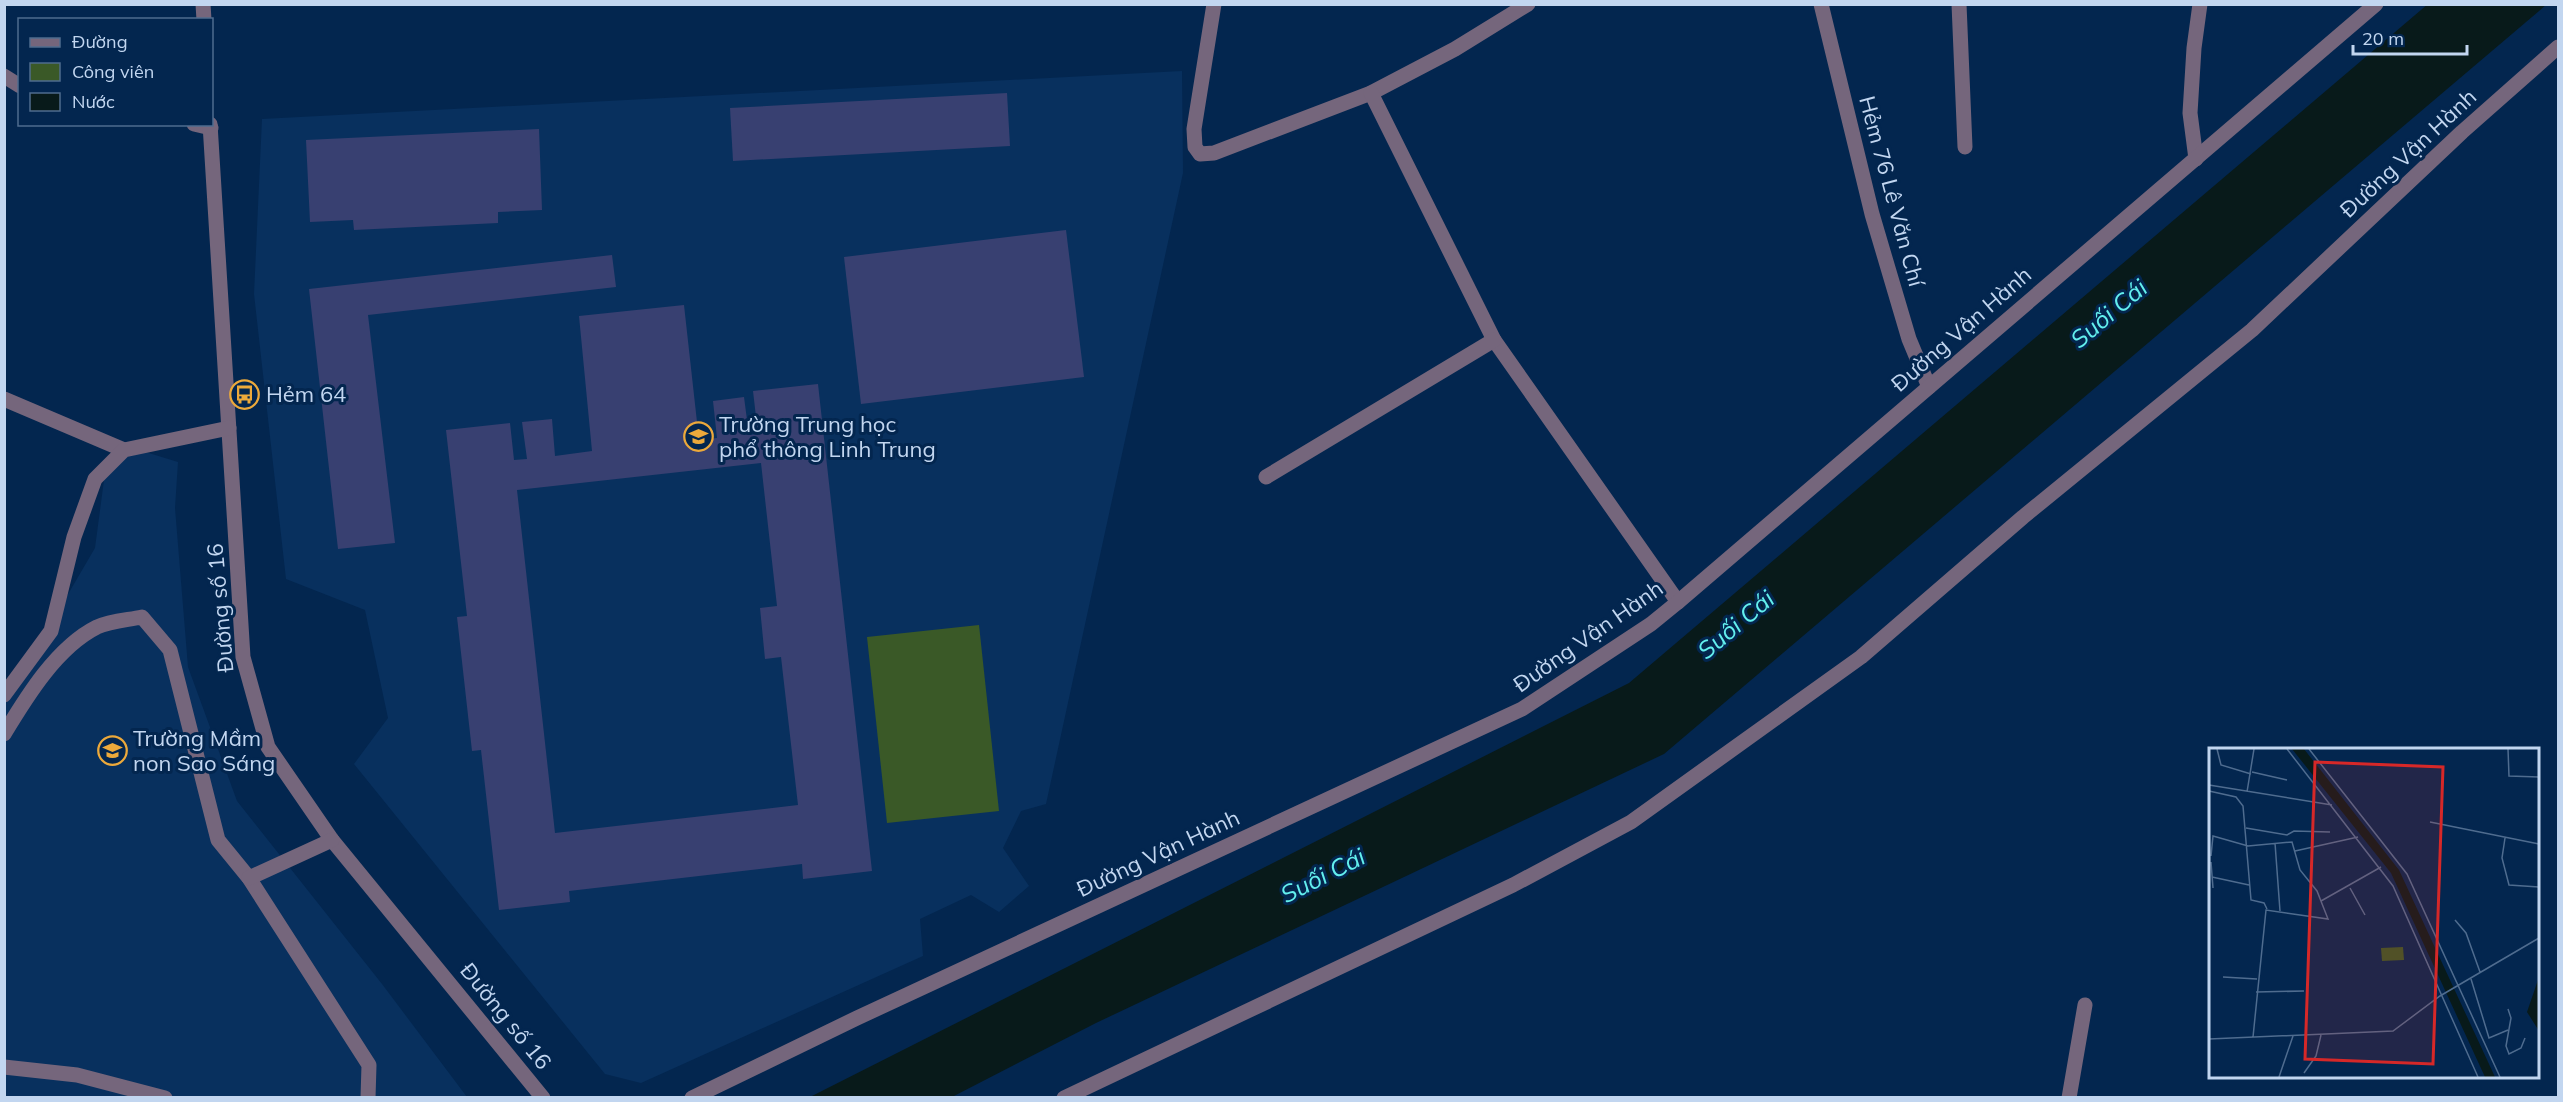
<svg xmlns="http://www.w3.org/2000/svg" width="2563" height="1102" font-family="Mulish,sans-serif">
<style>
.built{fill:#08305e}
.green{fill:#3a5927}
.water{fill:#081a1a}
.building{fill:#384071;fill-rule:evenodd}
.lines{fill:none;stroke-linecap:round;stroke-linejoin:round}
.minor{stroke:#75667c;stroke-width:15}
.labels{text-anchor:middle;stroke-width:6;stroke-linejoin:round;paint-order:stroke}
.street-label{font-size:22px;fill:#c2d6f0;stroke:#03264f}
.poi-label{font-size:22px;fill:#c2d6f0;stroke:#03264f;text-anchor:start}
.water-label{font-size:24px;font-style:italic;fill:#63efee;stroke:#03264f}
.inset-road{fill:none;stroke:#4f6c8f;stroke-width:1.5}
.view{fill:#d62828;fill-opacity:0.15;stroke:#d62828;stroke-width:3}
.inset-edge{fill:none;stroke:#c2d6f0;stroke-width:3}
</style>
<rect width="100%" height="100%" fill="#03264f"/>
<g class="built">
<polygon points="1182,71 1183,173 1046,804 1021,811 1003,848 1029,886 999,912 971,895 920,919 923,956 641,1083 605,1074 354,764 388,718 365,610 286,579 254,294 262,119"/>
<polygon points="126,446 178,462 175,508 188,667 237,801 382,984 467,1097 5,1098 5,702 95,548 106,465"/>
</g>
<polygon class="green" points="979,625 999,811 887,823 867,637"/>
<polygon class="water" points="2428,4 2546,5 1664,754 1096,1023 952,1097 810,1097 1629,683"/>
<g class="building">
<polygon points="1007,93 1010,146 733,161 730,108"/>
<polygon points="539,129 542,210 498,212 498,223 354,230 353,220 310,222 306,140"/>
<polygon points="1066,230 1084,377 861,404 844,257"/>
<polygon points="612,255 616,287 368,315 395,543 338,549 309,289"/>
<path d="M684,305l15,135 18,-2 -4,-37 31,-4 5,38 9,-1 -5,-43 65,-7 54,487 -69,8 -1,-15 -233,27 1,11 -71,8 -18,-160 -9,1 -15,-134 10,-1 -21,-186 64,-7 4,37 13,-1 -5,-37 30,-3 3,37 37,-5 -13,-135zM761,463l16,143 -17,2 5,51 16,-2 17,148 -243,28 -38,-343z"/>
</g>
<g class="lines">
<g class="minor">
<polyline points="203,4 204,20"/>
<polyline points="1214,4 1194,129 1195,147 1200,154 1214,153 1371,93 1455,49 1528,4"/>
<polyline points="1821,4 1872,214 1909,339 1929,387"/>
<polyline points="1959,4 1965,147"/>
<polyline points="4,76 20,86"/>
<polyline points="1371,93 1494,340 1678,602"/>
<polyline points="194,124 211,128"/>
<polyline points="210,124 243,657 268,747 332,840 543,1098"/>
<polyline points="2196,159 2190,113 2194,48 2200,4"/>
<polyline points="4,399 124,450"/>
<polyline points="1266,477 1494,340"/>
<polyline points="4,695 51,631 74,537 95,479 124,450 229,428"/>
<path d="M4,734c23,-38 53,-87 93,-107 13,-6 31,-7 45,-10l28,33 48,190 31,38 120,187 -1,33"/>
<polyline points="249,878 332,840"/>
<polyline points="4,1067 77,1075 165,1098"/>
<polyline points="692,1098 857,1018 1522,709 1651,624 1678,602 2376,4"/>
<polyline points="1064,1098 1513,885 1631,822 1861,657 2023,517 2252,330 2462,132 2558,47"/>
<polyline points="2069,1098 2085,1005"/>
</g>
</g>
<defs>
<symbol id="bus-ring" viewBox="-11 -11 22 22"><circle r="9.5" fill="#03264f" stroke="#eca93b" stroke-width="1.5"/><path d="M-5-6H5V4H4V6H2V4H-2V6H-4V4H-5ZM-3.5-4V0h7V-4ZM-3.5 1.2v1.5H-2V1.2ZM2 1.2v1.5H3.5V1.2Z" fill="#eca93b"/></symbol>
<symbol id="school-ring" viewBox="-11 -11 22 22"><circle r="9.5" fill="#03264f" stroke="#eca93b" stroke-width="1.5"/><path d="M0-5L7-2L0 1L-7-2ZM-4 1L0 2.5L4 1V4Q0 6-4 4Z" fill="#eca93b"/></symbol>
</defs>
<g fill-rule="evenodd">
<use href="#bus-ring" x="228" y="378" width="33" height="33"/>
<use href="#school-ring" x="682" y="420" width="33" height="33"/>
<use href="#school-ring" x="96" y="734" width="33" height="33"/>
</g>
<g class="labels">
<g class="street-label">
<text transform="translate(2408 153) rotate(-43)" y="8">Đường Vận Hành</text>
<text transform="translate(1892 191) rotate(75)" y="8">Hẻm 76 Lê Văn Chí</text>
<text transform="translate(1961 329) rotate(-41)" y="8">Đường Vận Hành</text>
<text transform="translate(220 608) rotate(-95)" y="8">Đường số 16</text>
<text transform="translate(1588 636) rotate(-35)" y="8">Đường Vận Hành</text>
<text transform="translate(1158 853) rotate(-25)" y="8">Đường Vận Hành</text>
<text transform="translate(506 1016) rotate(51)" y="8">Đường số 16</text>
</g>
<g class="poi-label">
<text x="266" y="402">Hẻm 64</text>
<text x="719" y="432">Trường Trung học<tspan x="719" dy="25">phổ thông Linh Trung</tspan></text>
<text x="133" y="746">Trường Mầm<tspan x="133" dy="25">non Sao Sáng</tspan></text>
</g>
<g class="water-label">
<text transform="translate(2109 314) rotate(-40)" y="8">Suối Cái</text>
<text transform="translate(1736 625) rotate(-40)" y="8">Suối Cái</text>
<text transform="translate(1323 876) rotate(-27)" y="8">Suối Cái</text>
</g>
</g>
<g transform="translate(2209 748)">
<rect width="330" height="330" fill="#03264f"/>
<path d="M194,199l1,13 -22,1 -1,-13z" fill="#3a5927"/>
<path d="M83,1h12l95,121 96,207h-10l-94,-204zM330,229v54l-12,-19z" fill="#081a1a"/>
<path class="inset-road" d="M8,1l4,16 30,9M78,1l106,137 85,191M100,1l98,125 93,203M299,1l1,27 30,1M43,24l35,8M0,37l123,20M0,43l27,6 7,9 8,94 13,3 3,6M38,44l7,-43M221,74l109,22M37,80l41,7 7,-4 36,1M296,90l-3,20 7,27 30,2M66,95l5,68M86,103l63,-14M2,108l2,-20 35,10 44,-4 8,28 17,21 11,28 -62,-9 -13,127M2,114l2,26M3,129l37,8M141,140l15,27M112,153l60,-34M246,172l11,13 14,39M14,229l34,2M262,231l18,59 19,-8M47,244l48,-1M299,261l3,9 -5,28 3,8 12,-6 4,-10M0,291l184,-8 47,-35 99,-58M95,325l12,-17 5,-21M70,329l14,-41"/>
<path class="view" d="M106,14l128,5 -10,297 -128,-5z"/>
<rect width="330" height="330" class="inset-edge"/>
</g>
<rect width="2563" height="1102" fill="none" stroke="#c2d6f0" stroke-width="12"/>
<rect x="18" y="18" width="195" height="108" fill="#03264f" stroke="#4f6c8f" stroke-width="1.5"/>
<rect x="30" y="38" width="30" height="9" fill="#75667c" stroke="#4f6c8f" stroke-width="1.5"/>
<text x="72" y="48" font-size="18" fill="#c2d6f0">Đường</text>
<rect x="30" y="63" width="30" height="18" fill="#3a5927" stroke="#4f6c8f" stroke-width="1.5"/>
<text x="72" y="78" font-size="18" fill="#c2d6f0">Công viên</text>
<rect x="30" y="93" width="30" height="18" fill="#081a1a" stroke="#4f6c8f" stroke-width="1.5"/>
<text x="72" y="108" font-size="18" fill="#c2d6f0">Nước</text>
<path d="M2353 45v9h114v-9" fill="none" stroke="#c2d6f0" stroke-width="3"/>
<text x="2362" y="45" font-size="18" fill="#c2d6f0" stroke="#03264f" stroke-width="4.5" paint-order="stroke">20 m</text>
</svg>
